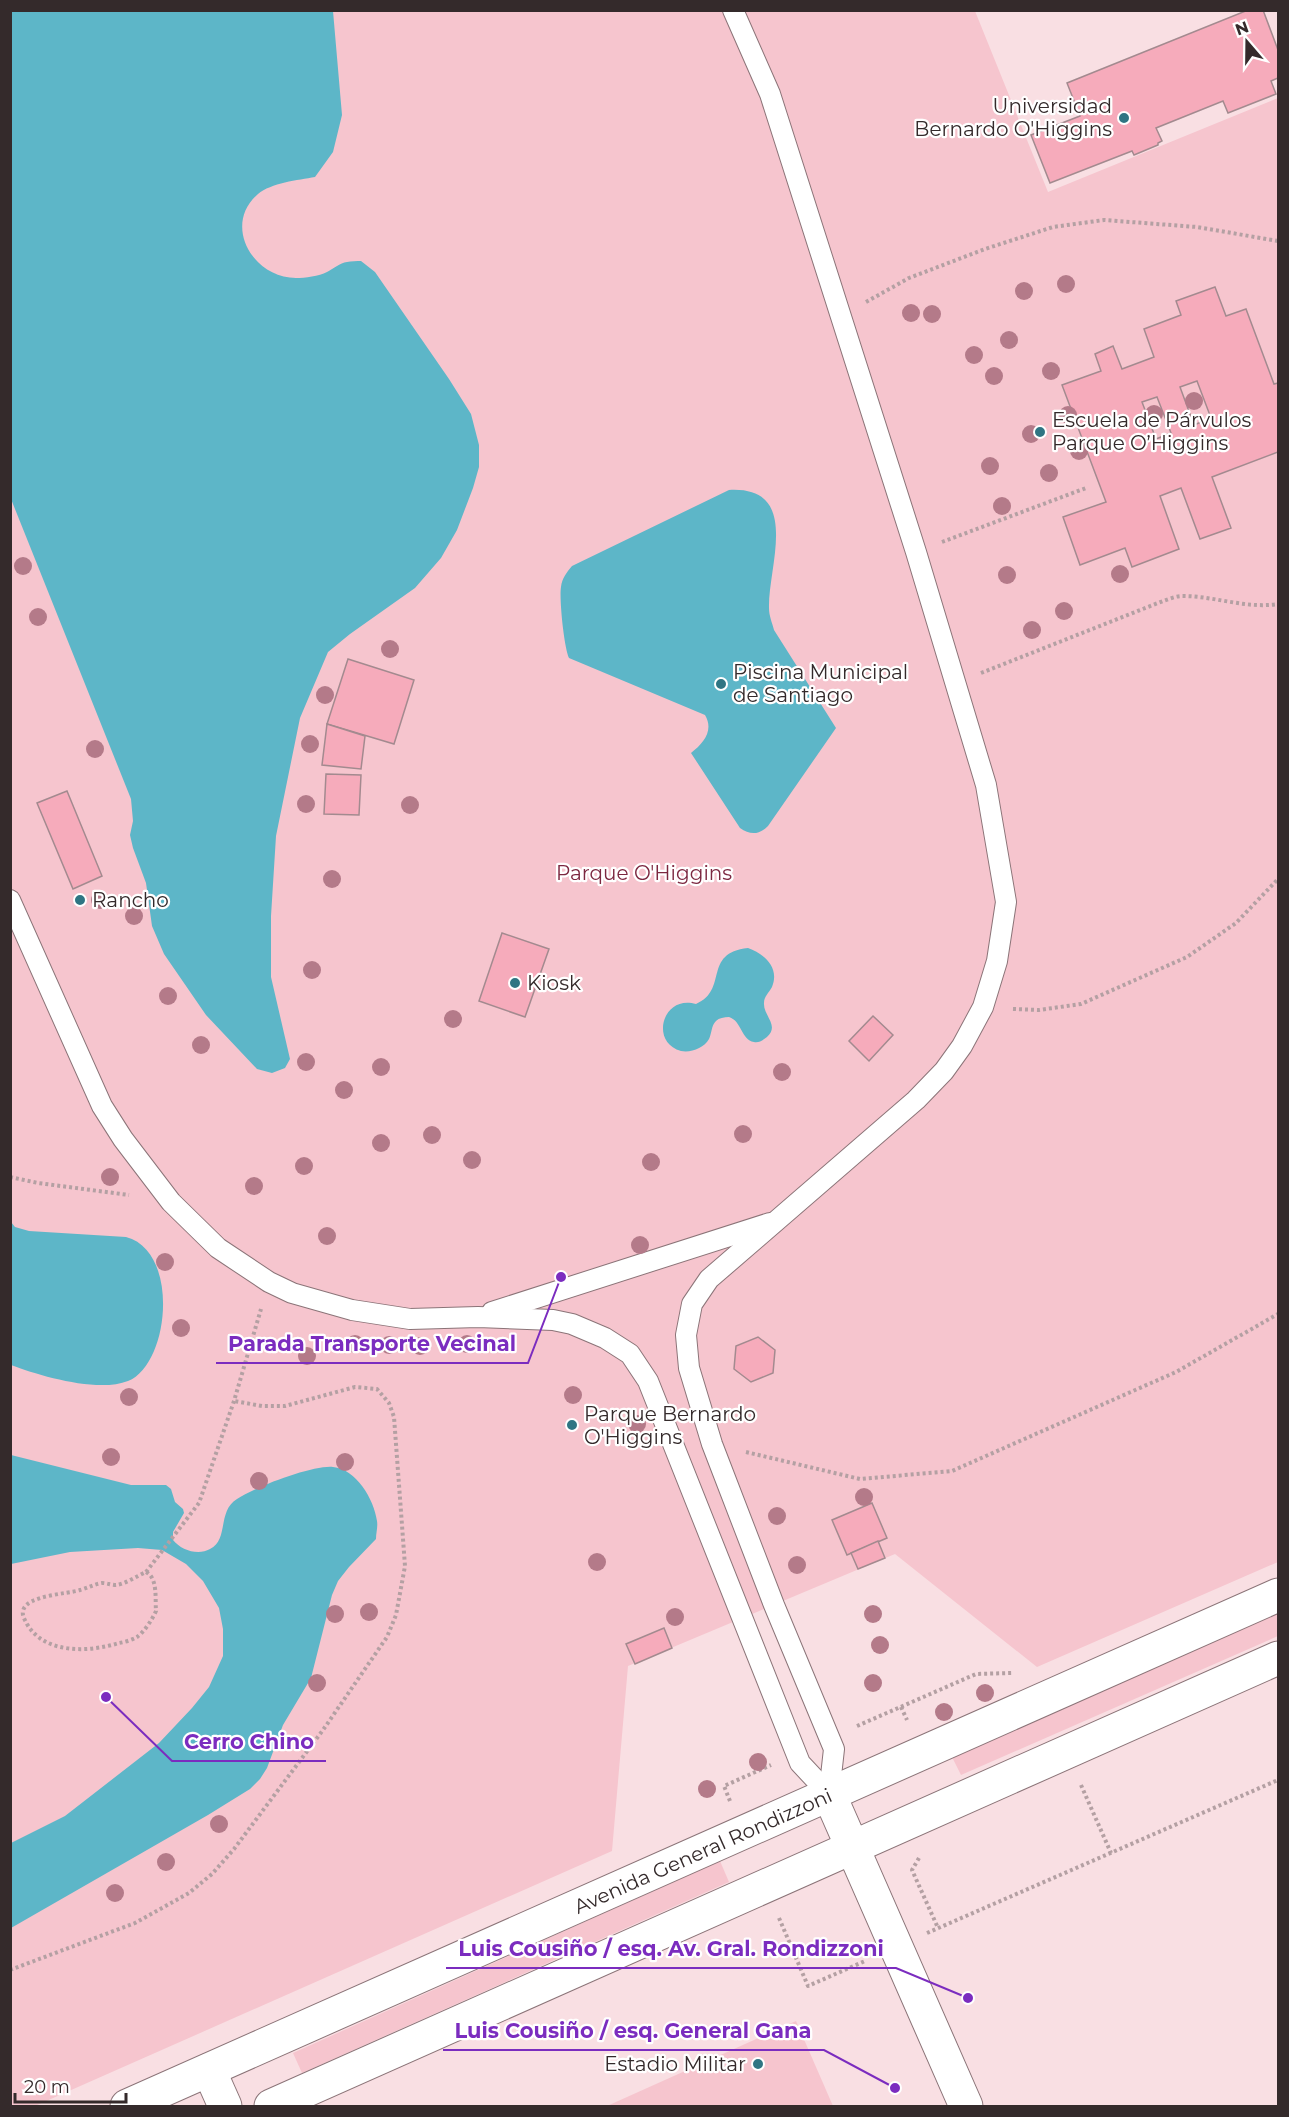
<svg xmlns="http://www.w3.org/2000/svg" width="1289" height="2117" font-family="Montserrat,sans-serif">
<style>
.green{fill:#f6c5ce}
.water{fill:#5db6c8}
.building{fill:#f6abbb;stroke:#a38a8f;stroke-width:1.5;fill-rule:evenodd}
.lines{fill:none;stroke-linecap:round;stroke-linejoin:round}
.service-casing{stroke:#8b7478;stroke-width:22}
.minor-casing{stroke:#8b7478;stroke-width:35}
.secondary-casing{stroke:#8b7478;stroke-width:35}
.primary-casing{stroke:#8b7478;stroke-width:35}
.path{stroke:#b4a0a3;stroke-width:4;stroke-dasharray:3 3;stroke-linecap:butt}
.service{stroke:#fff;stroke-width:20}
.minor{stroke:#fff;stroke-width:33}
.secondary{stroke:#fff;stroke-width:33}
.primary{stroke:#fff;stroke-width:33}
.tree{fill:#b47a89}
.poi-dot{fill:#2f7583;stroke:#fff;stroke-width:2}
.labels{text-anchor:middle;stroke-width:4.5;stroke-linejoin:round;paint-order:stroke}
.poi-label{font-size:20px;fill:#342a2b;stroke:#fff;text-anchor:start}
.park-label{font-size:20px;fill:#7c2740;stroke:#fff}
.street-label{font-size:20px;fill:#342a2b;stroke:#fff}
.leader{fill:none;stroke:#7b2cbf;stroke-width:2}
.callout-dot{fill:#7b2cbf;stroke:#fff;stroke-width:2}
.callout-label{font-size:21px;text-anchor:middle;font-weight:bold;fill:#7b2cbf;stroke:#fff;stroke-width:4.5;stroke-linejoin:round;paint-order:stroke}
</style>
<rect width="100%" height="100%" fill="#f9dfe3"/>
<g class="green">
<polygon points="10,11 975,11 1048,192 1278,98 1278,1562 1037,1667 895,1554 628,1666 612,1851 35,2106 10,2106"/>
<polygon points="1278,1611 1278,1636 961,1775 951,1755"/>
<polygon points="720,1861 729,1882 302,2073 293,2053"/>
<polygon points="796,2021 833,2106 607,2106"/>
</g>
<g class="water">
<path d="M10,11h323l9,104 -9,37 -18,25c-17,3 -44,6 -57,17 -36,31 -5,84 38,84 9,0 23,-2 31,-6 6,-3 13,-9 20,-10 4,-1 10,-1 14,-1l14,11 74,107 22,35 8,31v22l-6,21 -16,42 -16,28 -26,30 -65,46 -22,18 -28,66 -24,118 -5,80v61l19,82 -5,9 -13,5 -15,-4 -51,-54 -42,-61 -12,-28 -6,-43 -13,-35 -3,-13 3,-14 -2,-22 -120,-300z"/>
<path d="M729,490c73,-4 39,76 40,118 0,8 3,14 5,22l62,98 -68,98c-9,9 -18,9 -28,2l-49,-75c13,-10 23,-23 14,-38l-136,-57c-5,-11 -10,-60 -8,-71 1,-9 6,-15 11,-21z"/>
<path d="M748,948c16,6 32,19 24,39 -3,6 -8,9 -8,16 -1,13 16,22 3,34 -4,3 -8,6 -13,5 -13,-2 -12,-21 -25,-25 -5,0 -10,1 -13,4 -5,5 -4,12 -7,18 -5,9 -18,14 -28,12 -32,-9 -18,-57 15,-47 33,-14 6,-51 52,-56z"/>
<path d="M11,1222l4,5 14,4 97,6c54,14 44,127 2,144 -30,12 -88,-5 -117,-16z"/>
<path d="M11,1455l120,30h35l5,4 4,13 8,7 1,4 -11,19v8c8,10 25,16 37,9 19,-9 7,-38 27,-50 18,-12 76,-34 96,-32 23,2 41,32 44,54 1,6 -1,12 -1,18l-27,28 -11,14 -6,14 -21,83 -28,47 -16,43 -7,11 -10,10 -42,26 -197,113v-85l54,-27 94,-73 33,-35 17,-21 14,-31v-27l-4,-21 -16,-27 -17,-17 -24,-14 -24,-2 -68,4 -59,12z"/>
</g>
<g class="building">
<polygon points="1248,10 1263,10 1278,50 1278,78 1271,81 1276,94 1228,113 1223,101 1156,128 1162,141 1158,143 1158,145 1134,155 1132,151 1050,183 1031,135 1080,116 1067,83"/>
<path d="M1215,287l11,29 20,-7 28,75 4,-1v69l-66,25 19,51 -31,11 -19,-51 -21,8 19,53 -47,18 -7,-19 -45,17 -17,-48 43,-15 -44,-117 39,-14 -6,-17 18,-8 9,23 32,-12 -10,-28 37,-14 -5,-14zM1197,381l14,37 -17,7 -14,-38zM1157,397l14,36 -15,6 -14,-37z"/>
<polygon points="348,659 414,680 394,744 327,724"/>
<polygon points="327,724 365,736 361,769 322,765"/>
<polygon points="326,774 361,775 359,815 324,814"/>
<polygon points="67,791 102,876 73,889 37,803"/>
<polygon points="502,933 549,949 525,1017 479,1001"/>
<polygon points="873,1016 893,1035 869,1061 849,1041"/>
<polygon points="758,1337 775,1350 773,1373 751,1382 734,1369 736,1346"/>
<polygon points="872,1503 887,1538 847,1555 832,1520"/>
<polygon points="878,1541 885,1558 858,1569 851,1553"/>
<polygon points="664,1628 672,1648 635,1664 626,1644"/>
</g>
<g class="lines">
<defs>
<g id="service">
<polyline points="733,10 770,94 916,552 986,785 1006,902 997,961 983,1007 962,1046 944,1071 916,1100 709,1279 692,1304 686,1335 689,1368 712,1444 774,1605 834,1749 829,1794"/>
<polyline points="10,900 102,1106 123,1139 171,1202 218,1248 269,1282 292,1293 352,1310 410,1319 478,1317 553,1320 572,1324 605,1338 630,1354 648,1381 800,1763 829,1794"/>
<polyline points="492,1312 770,1223"/>
</g>
<g id="minor">
<polyline points="829,1794 966,2106"/>
<polyline points="209,2070 225,2106"/>
</g>
<polyline id="secondary" points="127,2106 1278,1595"/>
<polyline id="primary" points="271,2106 1278,1658"/>
</defs>
<use href="#service" class="service-casing"/>
<use href="#minor" class="minor-casing"/>
<use href="#secondary" class="secondary-casing"/>
<use href="#primary" class="primary-casing"/>
<g class="path">
<polyline points="866,302 909,278 985,249 1053,227 1104,220 1197,227 1278,241"/>
<polyline points="942,542 1086,488"/>
<path d="M981,673l182,-72c6,-2 13,-5 19,-5 33,0 63,13 96,8"/>
<polyline points="1013,1009 1039,1010 1081,1004 1187,957 1236,923 1278,879"/>
<polyline points="10,1177 38,1183 129,1195"/>
<polyline points="746,1452 860,1479 952,1471 1176,1372 1278,1314"/>
<path d="M146,1572c12,6 9,27 10,39 -4,9 -12,21 -19,26 -5,3 -12,5 -18,6 -29,9 -74,12 -92,-19 -2,-4 -5,-8 -4,-13 3,-16 45,-17 57,-21 8,-2 14,-6 22,-7 5,0 9,2 14,2 9,-1 21,-9 30,-13z"/>
<polyline points="146,1572 199,1503 234,1401 261,1309"/>
<polyline points="901,1707 907,1720"/>
<polyline points="857,1726 976,1674 1012,1673"/>
<polyline points="1081,1785 1111,1853"/>
<polyline points="730,1801 724,1786 771,1765"/>
<polyline points="919,1858 912,1870 938,1928"/>
<polyline points="779,1918 808,1986 865,1961"/>
<polyline points="927,1933 1278,1780"/>
<polyline points="10,1970 135,1923 189,1893 212,1874 234,1849 323,1730 387,1637 396,1615 405,1566 394,1417 389,1403 377,1389 355,1387 285,1406 262,1406 234,1401"/>
</g>
<use href="#service" class="service"/>
<use href="#minor" class="minor"/>
<use href="#secondary" class="secondary"/>
<use href="#primary" class="primary"/>
</g>
<g class="tree">
<circle cx="1066" cy="284" r="9"/>
<circle cx="1024" cy="291" r="9"/>
<circle cx="911" cy="313" r="9"/>
<circle cx="932" cy="314" r="9"/>
<circle cx="1009" cy="340" r="9"/>
<circle cx="974" cy="355" r="9"/>
<circle cx="1051" cy="371" r="9"/>
<circle cx="994" cy="376" r="9"/>
<circle cx="1194" cy="401" r="9"/>
<circle cx="1154" cy="414" r="9"/>
<circle cx="1068" cy="415" r="9"/>
<circle cx="1031" cy="434" r="9"/>
<circle cx="1079" cy="451" r="9"/>
<circle cx="990" cy="466" r="9"/>
<circle cx="1049" cy="473" r="9"/>
<circle cx="1002" cy="506" r="9"/>
<circle cx="23" cy="566" r="9"/>
<circle cx="1120" cy="574" r="9"/>
<circle cx="1007" cy="575" r="9"/>
<circle cx="1064" cy="611" r="9"/>
<circle cx="38" cy="617" r="9"/>
<circle cx="1032" cy="630" r="9"/>
<circle cx="390" cy="649" r="9"/>
<circle cx="325" cy="695" r="9"/>
<circle cx="310" cy="744" r="9"/>
<circle cx="95" cy="749" r="9"/>
<circle cx="306" cy="804" r="9"/>
<circle cx="410" cy="805" r="9"/>
<circle cx="332" cy="879" r="9"/>
<circle cx="100" cy="900" r="9"/>
<circle cx="134" cy="916" r="9"/>
<circle cx="312" cy="970" r="9"/>
<circle cx="168" cy="996" r="9"/>
<circle cx="453" cy="1019" r="9"/>
<circle cx="201" cy="1045" r="9"/>
<circle cx="306" cy="1062" r="9"/>
<circle cx="381" cy="1067" r="9"/>
<circle cx="782" cy="1072" r="9"/>
<circle cx="344" cy="1090" r="9"/>
<circle cx="743" cy="1134" r="9"/>
<circle cx="432" cy="1135" r="9"/>
<circle cx="381" cy="1143" r="9"/>
<circle cx="472" cy="1160" r="9"/>
<circle cx="651" cy="1162" r="9"/>
<circle cx="304" cy="1166" r="9"/>
<circle cx="110" cy="1177" r="9"/>
<circle cx="254" cy="1186" r="9"/>
<circle cx="327" cy="1236" r="9"/>
<circle cx="640" cy="1245" r="9"/>
<circle cx="165" cy="1262" r="9"/>
<circle cx="181" cy="1328" r="9"/>
<circle cx="355" cy="1344" r="9"/>
<circle cx="467" cy="1344" r="9"/>
<circle cx="389" cy="1345" r="9"/>
<circle cx="420" cy="1346" r="9"/>
<circle cx="307" cy="1356" r="9"/>
<circle cx="573" cy="1395" r="9"/>
<circle cx="129" cy="1397" r="9"/>
<circle cx="637" cy="1424" r="9"/>
<circle cx="111" cy="1457" r="9"/>
<circle cx="345" cy="1462" r="9"/>
<circle cx="259" cy="1481" r="9"/>
<circle cx="864" cy="1497" r="9"/>
<circle cx="777" cy="1516" r="9"/>
<circle cx="597" cy="1562" r="9"/>
<circle cx="797" cy="1565" r="9"/>
<circle cx="369" cy="1612" r="9"/>
<circle cx="335" cy="1614" r="9"/>
<circle cx="873" cy="1614" r="9"/>
<circle cx="675" cy="1617" r="9"/>
<circle cx="880" cy="1645" r="9"/>
<circle cx="317" cy="1683" r="9"/>
<circle cx="873" cy="1683" r="9"/>
<circle cx="985" cy="1693" r="9"/>
<circle cx="944" cy="1712" r="9"/>
<circle cx="758" cy="1762" r="9"/>
<circle cx="707" cy="1789" r="9"/>
<circle cx="219" cy="1824" r="9"/>
<circle cx="166" cy="1862" r="9"/>
<circle cx="115" cy="1893" r="9"/>
</g>
<g class="poi-dot">
<circle cx="1124" cy="118" r="6"/>
<circle cx="1040" cy="432" r="6"/>
<circle cx="721" cy="684" r="6"/>
<circle cx="80" cy="900" r="6"/>
<circle cx="515" cy="983" r="6"/>
<circle cx="572" cy="1425" r="6"/>
<circle cx="758" cy="2064" r="6"/>
</g>
<g class="labels">
<g class="poi-label">
<text x="1112" y="113" text-anchor="end">Universidad<tspan x="1112" dy="23">Bernardo O'Higgins</tspan></text>
<text x="1052" y="427">Escuela de Párvulos<tspan x="1052" dy="23">Parque O’Higgins</tspan></text>
<text x="733" y="679">Piscina Municipal<tspan x="733" dy="23">de Santiago</tspan></text>
<text x="92" y="907">Rancho</text>
<text x="527" y="990">Kiosk</text>
<text x="584" y="1421">Parque Bernardo<tspan x="584" dy="23">O'Higgins</tspan></text>
<text x="746" y="2071" text-anchor="end">Estadio Militar</text>
</g>
<g class="park-label">
<text x="644" y="880">Parque O'Higgins</text>
</g>
<g class="street-label">
<text transform="translate(703 1851) rotate(-24)" y="7">Avenida General Rondizzoni</text>
</g>
</g>
<path class="leader" d="M561 1277L528 1363H216M106 1697L172 1761H326M968 1998L896 1968H446M895 2088L824 2050H443"/>
<g class="callout-dot">
<circle cx="561" cy="1277" r="6"/>
<circle cx="106" cy="1697" r="6"/>
<circle cx="968" cy="1998" r="6"/>
<circle cx="895" cy="2088" r="6"/>
</g>
<g class="callout-label">
<text x="372" y="1351">Parada Transporte Vecinal</text>
<text x="249" y="1749">Cerro Chino</text>
<text x="671" y="1956">Luis Cousiño / esq. Av. Gral. Rondizzoni</text>
<text x="633" y="2038">Luis Cousiño / esq. General Gana</text>
</g>
<rect width="1289" height="2117" fill="none" stroke="#342a2b" stroke-width="24"/>
<g transform="translate(1247 42) rotate(340)" stroke="#ffffff" stroke-width="4.5" paint-order="stroke">
<path d="M0-4.5L10 22L0 15L-10 22Z" fill="#342a2b"/>
<text y="-9" font-size="16" font-weight="bold" text-anchor="middle" fill="#342a2b">N</text>
</g>
<path d="M15 2093v9h111v-9" fill="none" stroke="#342a2b" stroke-width="3"/>
<text x="24" y="2093" font-size="18" fill="#342a2b" stroke="#ffffff" stroke-width="4.5" paint-order="stroke">20 m</text>
</svg>
